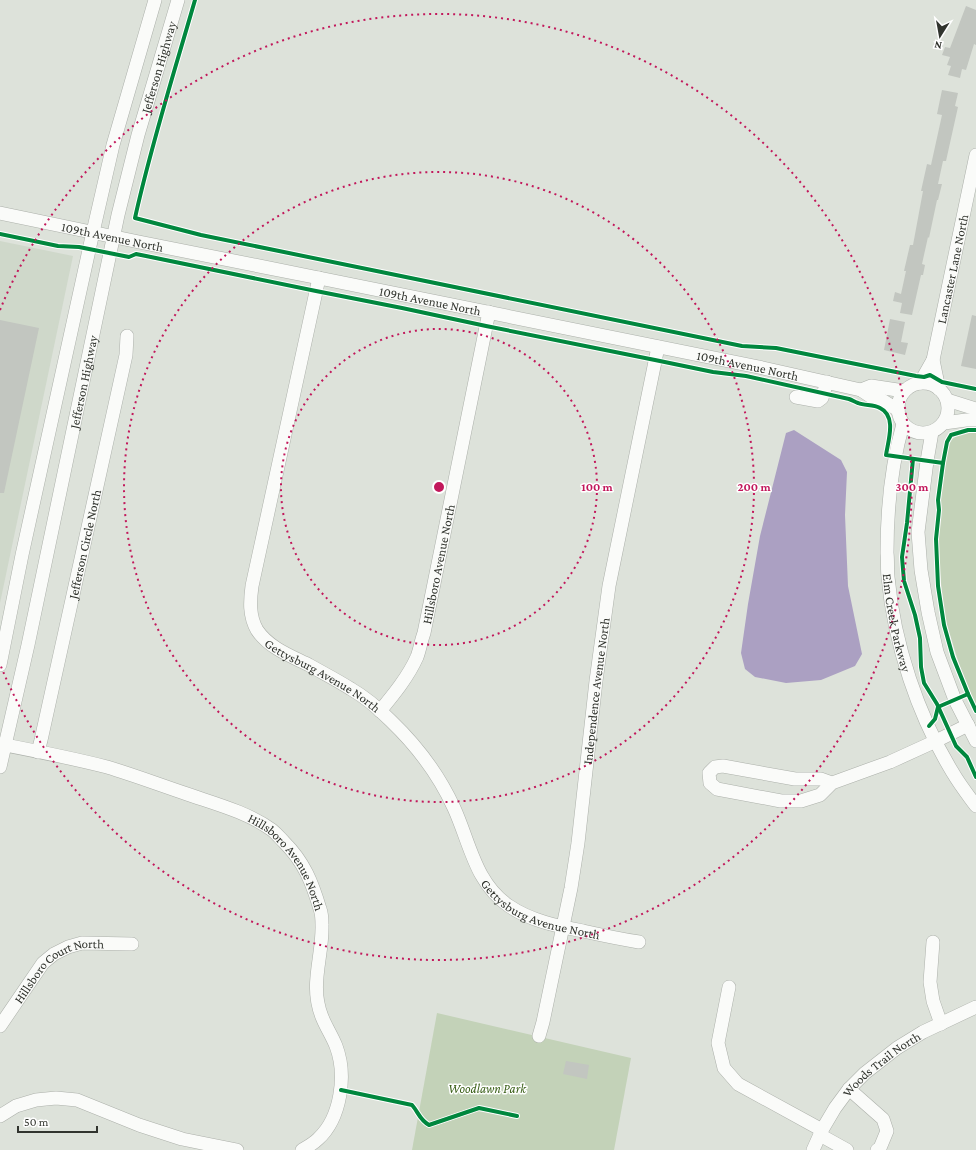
<svg xmlns="http://www.w3.org/2000/svg" width="976" height="1150" font-family="'Crimson Pro',serif">
<style>
.built{fill:#cfd8ca}
.green{fill:#c3d2b8}
.water{fill:#aba0c2}
.building{fill:#c2c6c0}
.lines{fill:none;stroke-linecap:round;stroke-linejoin:round}
.minor-casing{stroke:#acb0aa;stroke-width:14}
.minor{stroke:#fafbf9;stroke-width:13}
.cycleway-casing{stroke:#fff;stroke-width:6}
.cycleway{stroke:#00873e;stroke-width:4}
.ring{fill:none;stroke:#c2185b;stroke-width:2;stroke-dasharray:2 4}
.labels{text-anchor:middle;stroke-width:3;stroke-linejoin:round;paint-order:stroke}
.street-label{font-size:13px;fill:#31342e;stroke:#fff}
.park-label{font-size:13px;font-style:italic;fill:#3c611a;stroke:#fff}
.centre{fill:#c2185b;stroke:#fff;stroke-width:2}
.ring-label{font-size:12px;text-anchor:middle;font-weight:bold;fill:#c2185b;stroke:#fff;stroke-width:3;stroke-linejoin:round;paint-order:stroke}
</style>
<rect width="100%" height="100%" fill="#dde2da"/>
<polygon class="built" points="0,241 73,256 0,603"/>
<g class="green">
<path d="M966,432l10,1v274l-17,-43 -14,-46 -6,-53 -1,-37 2,-31 8,-53c5,-7 10,-9 18,-12z"/>
<polygon points="437,1013 631,1058 614,1150 412,1150"/>
</g>
<polygon class="water" points="794,430 841,460 847,472 845,515 848,586 862,654 855,666 821,680 786,683 755,677 745,669 741,653 748,604 760,536 786,433"/>
<g class="building">
<polygon points="966,6 976,10 976,45 974,44 966,70 962,69 960,78 948,75 951,66 947,65 950,57 942,55 945,47 950,48"/>
<polygon points="942,90 958,93 955,106 958,107 946,161 943,161 938,184 942,184 938,200 937,200 929,238 928,237 922,264 925,265 923,275 921,275 912,315 900,313 902,303 893,301 895,292 901,294 906,271 904,271 910,245 913,245 923,191 921,191 927,164 931,165 942,115 937,114"/>
<polygon points="972,315 976,316 976,369 961,366"/>
<polygon points="890,319 905,322 901,342 908,343 905,355 884,350"/>
<polygon points="0,320 39,328 4,493 0,493"/>
<polygon points="566,1061 589,1065 587,1079 563,1074"/>
</g>
<g class="lines">
<defs>
<g id="minor">
<path id="s1" d="M0,213l139,29 180,36 444,90 98,22 9,6 12,4 16,10"/>
<path id="s2" d="M319,278l-67,308c-2,15 -3,30 5,44 12,18 34,26 52,35 14,8 28,15 42,24 14,8 28,20 40,32 26,25 48,54 63,87 16,35 21,75 55,98 22,15 48,20 74,25 18,4 37,8 56,11"/>
<path id="s3" d="M933,360l43,-205"/>
<circle cx="923" cy="408" r="25"/>
<polyline points="920,383 933,360 939,389"/>
<polyline points="861,390 871,386 904,391"/>
<polyline points="796,397 818,401 822,398 827,382"/>
<polyline points="947,400 976,409"/>
<polyline points="944,423 966,420 976,420"/>
<path id="s4" d="M903,424c-12,42 -16,85 -16,129 1,8 0,16 1,24 6,67 30,139 65,196 7,12 15,22 23,33"/>
<polyline points="932,432 927,461 918,532 921,570 928,612 937,652 955,700 976,741"/>
<polyline points="0,665 22,555 93,232 113,145 155,0"/>
<path id="s5" d="M380,711c14,-17 28,-34 37,-54 3,-8 4,-16 7,-24l65,-321"/>
<path id="s6" d="M0,744c36,7 72,14 107,23 27,8 53,18 80,27 29,10 60,18 85,36 5,4 8,8 12,12 20,20 28,40 36,67 2,5 2,10 2,16 1,32 -13,60 0,92 4,10 10,19 14,29 11,29 5,72 -18,93 -5,5 -11,8 -16,11"/>
<path id="s7" d="M38,752l3,-12 85,-385 1,-19"/>
<path id="s8" d="M0,767l28,-122 90,-430 20,-80 40,-135"/>
<polyline points="832,783 821,779 795,779 723,766 715,767 709,773 710,783 717,789 781,801 801,801 820,795 832,783 890,762 936,741 968,725"/>
<polyline points="933,942 930,982 933,1001 941,1024"/>
<polyline points="729,987 718,1043 724,1068 738,1084 822,1130"/>
<path id="s9" d="M0,1026l43,-63 11,-9 14,-7 14,-4 50,1"/>
<path id="s10" d="M539,1036l4,-14 28,-134 7,-45 18,-162 13,-95 49,-239"/>
<polyline points="849,1089 883,1119 887,1131 880,1148 877,1150"/>
<polyline points="0,1116 16,1106 36,1100 56,1098 77,1100 139,1125 182,1139 237,1150"/>
<polyline points="820,1135 847,1150"/>
<path id="s11" d="M813,1150l9,-20 13,-22 14,-19 16,-16 32,-25 26,-16 53,-25"/>
</g>
</defs>
<use href="#minor" class="minor-casing"/>
<use href="#minor" class="minor"/>
<defs>
<g id="cycleway">
<path d="M195,0c-21,73 -44,145 -60,218l66,17 541,111 34,2 140,28 8,1 6,-2 12,7 34,7"/>
<path d="M0,234l58,12 21,1 50,10 7,-3 10,2 170,35 86,17 84,18 169,34 58,12 33,4 103,23c3,1 6,3 9,4 7,3 15,1 22,5 17,8 8,33 6,47l57,8"/>
<polyline points="976,430 968,430 951,435 947,442 943,463 938,500 939,510 936,539 938,586 944,625 953,657 968,694 976,711"/>
<polyline points="913,459 907,523 902,557 904,581 915,615 920,638 921,667 924,683 937,704 956,746 967,757 976,777"/>
<polyline points="929,726 935,719 938,707 968,694"/>
<path d="M341,1090l71,15c7,8 7,14 17,20l50,-17 38,8"/>
</g>
</defs>
<use href="#cycleway" class="cycleway-casing"/>
<use href="#cycleway" class="cycleway"/>
</g>
<g class="ring">
<circle cx="439" cy="487" r="158"/>
<circle cx="439" cy="487" r="315"/>
<path d="M0 310A473 473 0 1 1 0 664"/>
</g>
<g class="labels">
<g class="street-label">
<text dy="5" stroke="none"><textPath href="#s8" startOffset="718">Jefferson Highway</textPath></text>
<text dy="5" stroke="none"><textPath href="#s1" startOffset="115">109th Avenue North</textPath></text>
<text dy="5" stroke="none"><textPath href="#s3" startOffset="93">Lancaster Lane North</textPath></text>
<text dy="5" stroke="none"><textPath href="#s1" startOffset="439">109th Avenue North</textPath></text>
<text dy="5" stroke="none"><textPath href="#s1" startOffset="763">109th Avenue North</textPath></text>
<text dy="5" stroke="none"><textPath href="#s8" startOffset="394">Jefferson Highway</textPath></text>
<text dy="5" stroke="none"><textPath href="#s7" startOffset="213">Jefferson Circle North</textPath></text>
<text dy="5" stroke="none"><textPath href="#s5" startOffset="161">Hillsboro Avenue North</textPath></text>
<text dy="5" stroke="none"><textPath href="#s4" startOffset="201">Elm Creek Parkway</textPath></text>
<text dy="5" stroke="none"><textPath href="#s2" startOffset="441">Gettysburg Avenue North</textPath></text>
<text dy="5" stroke="none"><textPath href="#s10" startOffset="350">Independence Avenue North</textPath></text>
<text dy="5" stroke="none"><textPath href="#s6" startOffset="321">Hillsboro Avenue North</textPath></text>
<text dy="5" stroke="none"><textPath href="#s2" startOffset="776">Gettysburg Avenue North</textPath></text>
<text dy="5" stroke="none"><textPath href="#s9" startOffset="86">Hillsboro Court North</textPath></text>
<text dy="5" stroke="none"><textPath href="#s11" startOffset="112">Woods Trail North</textPath></text>
</g>
<g class="park-label">
<text x="487" y="1093">Woodlawn Park</text>
</g>
</g>
<circle cx="439" cy="487" r="6" class="centre"/>
<g class="ring-label">
<text x="597" y="491">100 m</text>
<text x="754" y="491">200 m</text>
<text x="912" y="491">300 m</text>
</g>
<g transform="translate(940 36) rotate(191)" stroke="#ffffff" stroke-width="3" paint-order="stroke">
<path d="M0-3L7 15L0 10L-7 15Z" fill="#31342e"/>
<text y="-6" font-size="11" font-weight="bold" text-anchor="middle" fill="#31342e">N</text>
</g>
<path d="M18 1126v6h79v-6" fill="none" stroke="#31342e" stroke-width="2"/>
<text x="24" y="1126" font-size="12" fill="#31342e" stroke="#ffffff" stroke-width="3" paint-order="stroke">50 m</text>
</svg>
